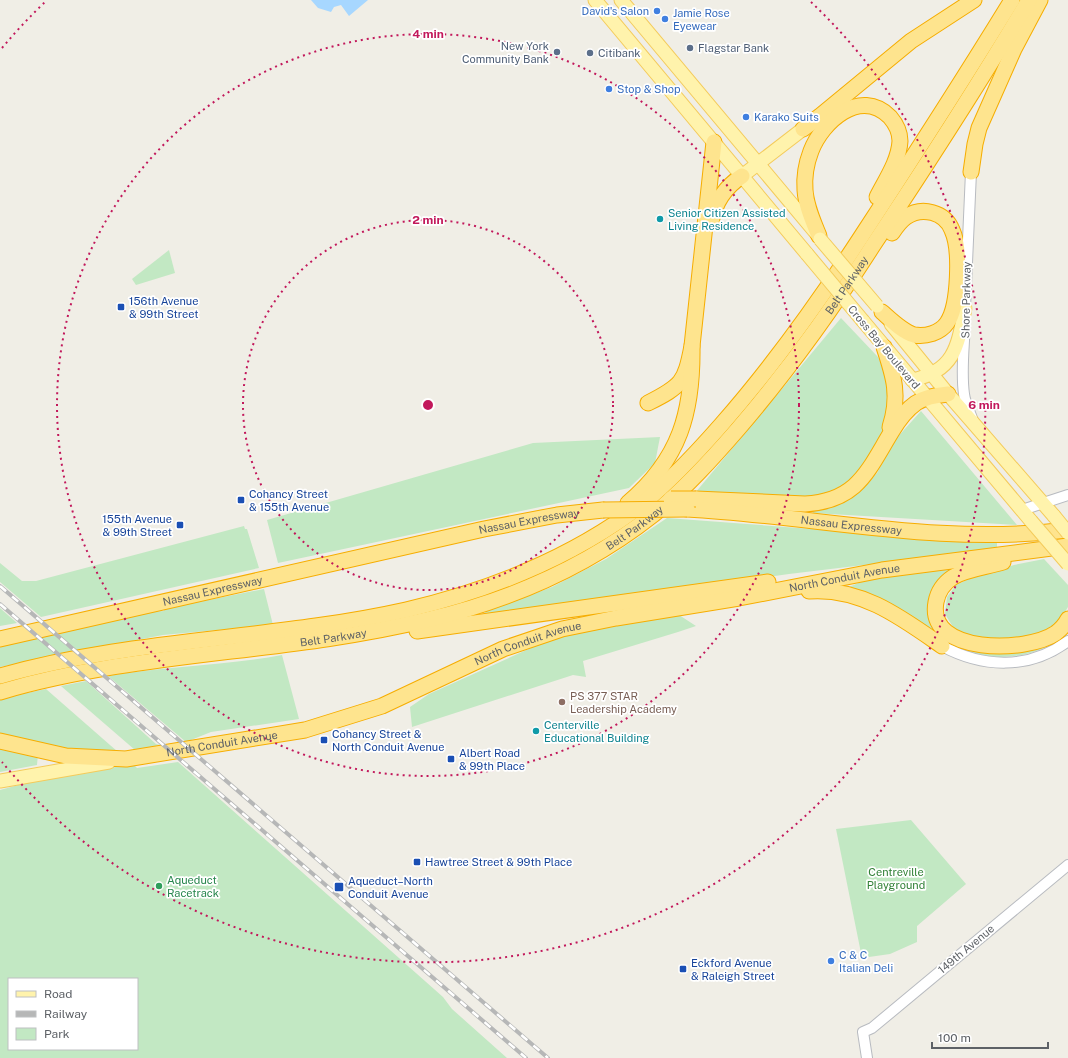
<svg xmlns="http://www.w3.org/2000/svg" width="1068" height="1058" font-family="'Public Sans',sans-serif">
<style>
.green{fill:#c2e8c3;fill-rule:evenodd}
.water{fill:#a7d7ff}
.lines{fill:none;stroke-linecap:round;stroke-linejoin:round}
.minor-casing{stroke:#b8bbc0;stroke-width:12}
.major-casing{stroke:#f4cb5b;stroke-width:15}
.highway-casing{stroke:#f6ad00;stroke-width:17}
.minor{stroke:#fff;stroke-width:10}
.major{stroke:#fff3ac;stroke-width:13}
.highway{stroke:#fee48e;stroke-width:15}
.rail-casing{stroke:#b6b7b7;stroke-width:4}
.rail{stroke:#fff;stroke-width:2.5;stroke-dasharray:8;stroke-linecap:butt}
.major-bridge-casing{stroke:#f4cb5b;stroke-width:15;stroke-linecap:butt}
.highway-bridge-casing{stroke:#f6ad00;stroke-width:17;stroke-linecap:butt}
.major-bridge{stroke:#fff3ac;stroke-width:13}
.highway-bridge{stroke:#fee48e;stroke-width:15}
.ring{fill:none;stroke:#c2185b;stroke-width:2;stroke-dasharray:2 4}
.shop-dot{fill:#3f7fe0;stroke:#fff;stroke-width:1.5}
.service-dot{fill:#5c6f8a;stroke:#fff;stroke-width:1.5}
.culture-dot{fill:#0f9aa8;stroke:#fff;stroke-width:1.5}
.transit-dot{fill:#1a4fb4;stroke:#fff;stroke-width:1.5}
.education-dot{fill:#8d6e63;stroke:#fff;stroke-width:1.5}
.leisure-dot{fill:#2e9e5b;stroke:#fff;stroke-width:1.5}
.labels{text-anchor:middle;stroke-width:3.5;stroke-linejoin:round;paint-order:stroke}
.shop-label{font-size:11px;fill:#366cbe;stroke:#fff;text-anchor:start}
.service-label{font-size:11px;fill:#4e5e75;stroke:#fff;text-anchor:start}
.culture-label{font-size:11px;fill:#0d838f;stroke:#fff;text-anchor:start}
.street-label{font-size:11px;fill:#5d6166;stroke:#fff}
.transit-label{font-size:11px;fill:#164399;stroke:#fff;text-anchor:start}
.education-label{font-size:11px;fill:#785e54;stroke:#fff;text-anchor:start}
.park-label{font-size:11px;fill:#328137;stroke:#fff}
.leisure-label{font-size:11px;fill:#27864d;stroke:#fff;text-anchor:start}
.centre{fill:#c2185b;stroke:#fff;stroke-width:2}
.ring-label{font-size:12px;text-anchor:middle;font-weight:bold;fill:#c2185b;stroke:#fff;stroke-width:3.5;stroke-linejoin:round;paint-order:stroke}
</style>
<rect width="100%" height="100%" fill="#f0eee6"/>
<g class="green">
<polygon points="169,250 175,273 136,285 132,279"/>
<polygon points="841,318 878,357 889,379 888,418 882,435 867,466 843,486 818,497 695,493"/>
<polygon points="921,411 1017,525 813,513 812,508 865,485 877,473 894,441"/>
<polygon points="660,437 655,463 629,488 278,563 267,520 533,443"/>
<polygon points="667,518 997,543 997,549 789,574 487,617 485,612 552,587 606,559"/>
<polygon points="244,526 245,529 247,529 259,568 41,617 0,582 0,563 22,581 36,581"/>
<polygon points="1044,559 1068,585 1068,607 1056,626 1041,637 1007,642 964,635 953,627 945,614 947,597 956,585 969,579 1014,565"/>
<path d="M957,568l-26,49 50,33 87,-23v6c-28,24 -69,30 -104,18 -12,-4 -25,-14 -37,-21 -26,-16 -52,-31 -81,-42l20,-8z"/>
<polygon points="264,589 273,625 163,635 0,667 0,645 146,612 164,611 163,609"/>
<polygon points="0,608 17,623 0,626"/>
<polygon points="676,613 696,626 678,632 583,661 586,677 573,675 412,727 410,707 429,694 553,638"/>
<path d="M282,655l17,64 -88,13 -25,10 -78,-66c58,-10 117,-10 174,-21z"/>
<polygon points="86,681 156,744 160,745 135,750 61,686"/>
<polygon points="46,689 118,752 86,754 0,738 0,699 23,692 27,693"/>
<polygon points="0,745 38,754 37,765 0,772"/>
<path d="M178,762l265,235 9,12 55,49h-507v-268l33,-9 100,-17 4,4zM9,979h128v70h-128z"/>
<polygon points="911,820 966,884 917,926 917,942 890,954 862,958 836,829"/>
</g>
<polygon class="water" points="311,0 368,0 349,16 341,5 334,7 331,12 318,8"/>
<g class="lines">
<defs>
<g id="minor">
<path d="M971,172l-6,136c1,28 -5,58 -1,86 1,9 6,18 9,27"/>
<polyline points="1022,510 1068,495"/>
<path d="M942,646c41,22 87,24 126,-5"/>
<polyline points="867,1058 863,1032 872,1028 1068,865"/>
</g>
<g id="major">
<polyline points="595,0 807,254"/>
<polyline points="621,0 816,233"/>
<polyline points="742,176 803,129"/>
<polyline points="863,321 1031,521"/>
<polyline points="891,324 948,394 1054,516"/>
<path d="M912,380c43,-9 46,-34 53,-72"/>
<polyline points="0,781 109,762"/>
</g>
<g id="highway">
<polyline points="803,129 820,116 911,41 974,0"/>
<polyline points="971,172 975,144 979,128 1014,49 1040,0"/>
<path d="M711,222c4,-20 14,-35 31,-46"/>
<path d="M819,236c-6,-15 -13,-30 -14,-46 -1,-13 1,-26 6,-39 11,-29 49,-64 79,-34 6,7 10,15 10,24 -1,20 -15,40 -23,56"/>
<path d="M882,312c9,8 20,19 32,23 12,2 26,-2 33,-12 12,-17 14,-74 5,-93 -7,-18 -30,-24 -46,-13 -6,4 -10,10 -14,16"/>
<path d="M884,347c10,30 16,49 6,80"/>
<path d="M648,403c34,-17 37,-21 44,-57l22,-204"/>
<path d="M696,499l109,5c53,-3 63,-34 87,-73 6,-10 14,-21 24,-28 9,-6 21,-8 32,-9"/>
<path d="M628,503c52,-44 65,-91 64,-157"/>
<path id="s1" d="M687,509c130,7 250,37 381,21"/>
<path d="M1003,562c-16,5 -36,7 -50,15 -9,6 -15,14 -17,25 -10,53 91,51 120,31 5,-4 9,-8 12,-14"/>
<path d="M809,591c52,-4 93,27 133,55"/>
<polyline points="417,631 768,582"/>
<path id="s2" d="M0,639l484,-110 73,-14 46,-5"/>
<path d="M0,676c132,-38 272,-36 406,-66 81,-19 158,-49 226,-98 33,-25 61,-55 89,-87 52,-59 97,-122 140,-188 51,-78 102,-157 151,-237"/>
<path id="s3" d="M0,692c139,-41 286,-38 426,-72 82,-19 161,-53 228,-106 31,-25 58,-55 84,-85 49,-57 93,-118 134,-182 54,-81 107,-163 157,-247"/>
<path id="s4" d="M0,741l66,15 60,3 179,-29 77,-24 121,-57 59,-20 54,-11 123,-20 143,-28 186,-24"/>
</g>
</defs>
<use href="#minor" class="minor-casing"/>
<use href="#major" class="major-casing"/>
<use href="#highway" class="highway-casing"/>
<use href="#minor" class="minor"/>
<use href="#major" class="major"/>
<use href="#highway" class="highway"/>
<defs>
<g id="rail">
<polyline points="0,586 548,1058"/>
<polyline points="0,604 526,1058"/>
</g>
</defs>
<use href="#rail" class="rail-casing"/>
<use href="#rail" class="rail"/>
<defs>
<g id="major-bridge">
<polyline points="820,239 877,306"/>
<polyline points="807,254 863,321"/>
<polyline points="1054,516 1068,533"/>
<polyline points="1031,521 1068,564"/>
</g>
<g id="highway-bridge">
<polyline points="671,499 696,499"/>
<polyline points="603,510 687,509"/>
</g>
</defs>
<use href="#major-bridge" class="major-bridge-casing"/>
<use href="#highway-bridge" class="highway-bridge-casing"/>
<use href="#major-bridge" class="major-bridge"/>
<use href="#highway-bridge" class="highway-bridge"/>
</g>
<g class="ring">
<circle cx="428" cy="405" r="185"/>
<circle cx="428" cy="405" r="371"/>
<path d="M2 48A556 556 0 0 1 45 2M811 2A556 556 0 1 1 2 762"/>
</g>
<g class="shop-dot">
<circle cx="657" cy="11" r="4"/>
<circle cx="665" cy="19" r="4"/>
<circle cx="609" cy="89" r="4"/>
<circle cx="746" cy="117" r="4"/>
<circle cx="831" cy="961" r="4"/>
</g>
<g class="service-dot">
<circle cx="690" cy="48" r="4"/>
<circle cx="557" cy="52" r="4"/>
<circle cx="590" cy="53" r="4"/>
</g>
<g class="culture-dot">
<circle cx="660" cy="219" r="4"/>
<circle cx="536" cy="731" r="4"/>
</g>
<g class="transit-dot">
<rect x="117" y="303" width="8" height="8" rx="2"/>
<rect x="237" y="496" width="8" height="8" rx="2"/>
<rect x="176" y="521" width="8" height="8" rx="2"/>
<rect x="320" y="736" width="8" height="8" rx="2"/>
<rect x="447" y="755" width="8" height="8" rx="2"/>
<rect x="413" y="858" width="8" height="8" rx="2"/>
<rect x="334" y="882" width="10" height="10" rx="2"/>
<rect x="679" y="965" width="8" height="8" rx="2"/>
</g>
<circle class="education-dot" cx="562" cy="702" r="4"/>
<circle class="leisure-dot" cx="159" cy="886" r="4"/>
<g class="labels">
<g class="shop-label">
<text x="649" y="15" text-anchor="end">David's Salon</text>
<text x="673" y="17">Jamie Rose<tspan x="673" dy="13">Eyewear</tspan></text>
<text x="617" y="93">Stop &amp; Shop</text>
<text x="754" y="121">Karako Suits</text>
<text x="839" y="959">C &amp; C<tspan x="839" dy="13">Italian Deli</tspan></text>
</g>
<g class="service-label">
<text x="549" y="50" text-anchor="end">New York<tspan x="549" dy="13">Community Bank</tspan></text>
<text x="698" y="52">Flagstar Bank</text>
<text x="598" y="57">Citibank</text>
</g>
<g class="culture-label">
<text x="668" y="217">Senior Citizen Assisted<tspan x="668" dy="13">Living Residence</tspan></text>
<text x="544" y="729">Centerville<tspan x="544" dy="13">Educational Building</tspan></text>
</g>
<g class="street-label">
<text dy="4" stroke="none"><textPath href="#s3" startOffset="986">Belt Parkway</textPath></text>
<text transform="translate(966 300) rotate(-89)" y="4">Shore Parkway</text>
<text transform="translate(884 347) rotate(50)" y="4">Cross Bay Boulevard</text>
<text dy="4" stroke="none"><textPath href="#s2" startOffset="542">Nassau Expressway</textPath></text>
<text dy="4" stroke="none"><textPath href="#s1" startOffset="165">Nassau Expressway</textPath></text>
<text dy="4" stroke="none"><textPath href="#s3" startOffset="662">Belt Parkway</textPath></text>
<text dy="4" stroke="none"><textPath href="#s4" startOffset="873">North Conduit Avenue</textPath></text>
<text dy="4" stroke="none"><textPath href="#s2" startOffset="218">Nassau Expressway</textPath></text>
<text dy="4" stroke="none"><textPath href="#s3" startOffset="338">Belt Parkway</textPath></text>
<text dy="4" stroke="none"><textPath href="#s4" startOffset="549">North Conduit Avenue</textPath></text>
<text dy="4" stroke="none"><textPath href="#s4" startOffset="225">North Conduit Avenue</textPath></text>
<text transform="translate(966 949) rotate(-40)" y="4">149th Avenue</text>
</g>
<g class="transit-label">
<text x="129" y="305">156th Avenue<tspan x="129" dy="13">&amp; 99th Street</tspan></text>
<text x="249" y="498">Cohancy Street<tspan x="249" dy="13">&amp; 155th Avenue</tspan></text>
<text x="172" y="523" text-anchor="end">155th Avenue<tspan x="172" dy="13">&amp; 99th Street</tspan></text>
<text x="332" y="738">Cohancy Street &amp;<tspan x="332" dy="13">North Conduit Avenue</tspan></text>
<text x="459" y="757">Albert Road<tspan x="459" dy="13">&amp; 99th Place</tspan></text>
<text x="425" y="866">Hawtree Street &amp; 99th Place</text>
<text x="348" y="885">Aqueduct–North<tspan x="348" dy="13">Conduit Avenue</tspan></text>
<text x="691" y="967">Eckford Avenue<tspan x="691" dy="13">&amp; Raleigh Street</tspan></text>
</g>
<g class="education-label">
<text x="570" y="700">PS 377 STAR<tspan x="570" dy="13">Leadership Academy</tspan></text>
</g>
<g class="park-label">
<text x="896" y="876">Centreville<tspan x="896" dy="13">Playground</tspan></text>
</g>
<g class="leisure-label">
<text x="167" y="884">Aqueduct<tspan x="167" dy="13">Racetrack</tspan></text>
</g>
</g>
<circle cx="428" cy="405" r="6" class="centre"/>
<g class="ring-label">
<text x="428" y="38">4 min</text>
<text x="428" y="224">2 min</text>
<text x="984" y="409">6 min</text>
</g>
<rect x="8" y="978" width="130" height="72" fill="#ffffff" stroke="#bec0c2"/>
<rect x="16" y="991" width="20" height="6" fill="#fff3ac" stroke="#bec0c2"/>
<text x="44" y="998" font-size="12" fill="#5d6166">Road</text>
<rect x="16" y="1011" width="20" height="6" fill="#b6b7b7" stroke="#bec0c2"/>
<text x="44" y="1018" font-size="12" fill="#5d6166">Railway</text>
<rect x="16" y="1028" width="20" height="12" fill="#c2e8c3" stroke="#bec0c2"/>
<text x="44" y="1038" font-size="12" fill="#5d6166">Park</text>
<path d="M932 1042v6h116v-6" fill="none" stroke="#5d6166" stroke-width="2"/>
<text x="938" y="1042" font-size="12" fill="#5d6166" stroke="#ffffff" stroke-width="3" paint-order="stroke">100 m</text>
</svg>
